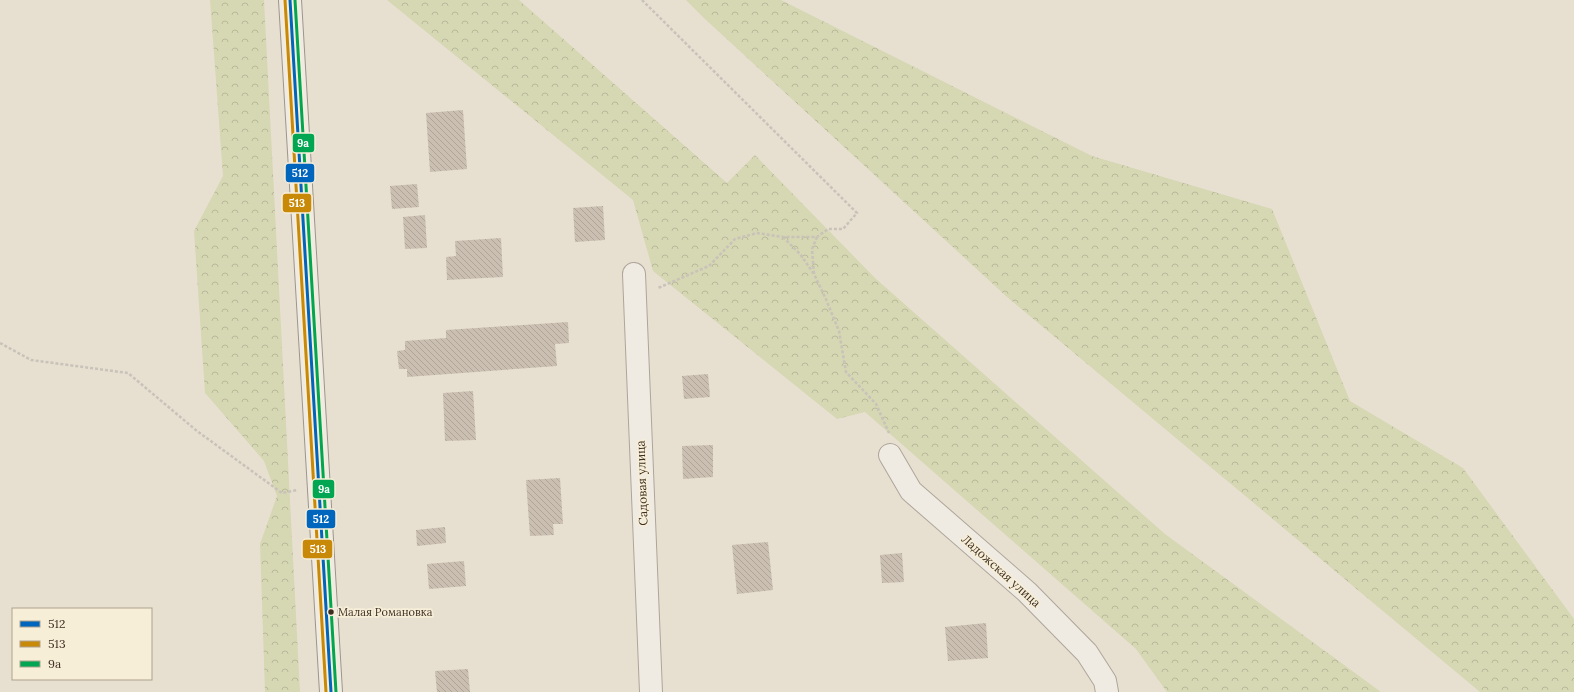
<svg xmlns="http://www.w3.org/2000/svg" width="1574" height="692" font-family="Lora,serif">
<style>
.forest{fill:url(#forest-crowns)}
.building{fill:url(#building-back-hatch)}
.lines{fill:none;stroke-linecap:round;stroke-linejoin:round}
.minor-casing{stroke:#ada599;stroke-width:24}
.secondary-casing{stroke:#9c958a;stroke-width:24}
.path{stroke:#c8c2b9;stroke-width:2.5;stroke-dasharray:3 2;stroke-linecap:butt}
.minor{stroke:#efebe3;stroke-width:22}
.secondary{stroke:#efebe3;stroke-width:22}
.bus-1-casing{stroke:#f7eed8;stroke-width:6}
.bus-2-casing{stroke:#f7eed8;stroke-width:6}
.bus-3-casing{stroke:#f7eed8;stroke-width:6}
.bus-1{stroke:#0065bd;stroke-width:3}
.bus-2{stroke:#c88808;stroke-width:3}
.bus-3{stroke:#00a651;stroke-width:3}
.bus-dot{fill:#3d2e20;stroke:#f7eed8;stroke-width:1.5}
.labels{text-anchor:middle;stroke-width:3.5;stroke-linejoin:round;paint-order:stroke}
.bus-label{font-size:11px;fill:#3d2e20;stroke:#f7eed8;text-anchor:start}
.street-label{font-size:12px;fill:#3d2e20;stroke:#f7eed8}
.line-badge{stroke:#f7eed8;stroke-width:1.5}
.badge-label{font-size:11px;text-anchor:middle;font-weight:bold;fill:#fff}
</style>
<defs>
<pattern id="forest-crowns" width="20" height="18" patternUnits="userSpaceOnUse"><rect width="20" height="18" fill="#d6d7b3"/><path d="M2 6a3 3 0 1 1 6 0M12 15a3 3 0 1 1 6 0" fill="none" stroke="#b9b99a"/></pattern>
<pattern id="building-back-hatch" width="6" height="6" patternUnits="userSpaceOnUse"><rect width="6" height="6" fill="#cbbfb2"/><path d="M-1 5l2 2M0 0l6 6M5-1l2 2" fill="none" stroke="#afa499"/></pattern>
</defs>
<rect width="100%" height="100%" fill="#e7e0d1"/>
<g class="forest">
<polygon points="210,0 264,0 300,692 265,692 260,544 277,496 264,461 205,393 194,231 223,176"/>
<polygon points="387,0 519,0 727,183 755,155 875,278 1165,534 1381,692 1167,692 1136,649 865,412 837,419 653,271 633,200"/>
<polygon points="686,0 781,0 1092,156 1272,209 1350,401 1463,468 1574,619 1574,692 1480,692 1007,297 705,19"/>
</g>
<g class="building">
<polygon points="463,110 467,169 430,172 426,113"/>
<polygon points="417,184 419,207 392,209 390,186"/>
<polygon points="603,206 605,240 575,242 573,208"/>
<polygon points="425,215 427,248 405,249 403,217"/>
<polygon points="501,238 503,277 447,280 446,257 456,256 455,241"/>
<polygon points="568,322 569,343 555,344 557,366 407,377 407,369 399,369 397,351 405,350 405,341 446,338 446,330"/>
<polygon points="708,374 710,397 684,399 682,376"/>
<polygon points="473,391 476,440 445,441 443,393"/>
<polygon points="713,445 713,477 683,479 682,446"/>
<polygon points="560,478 563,524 553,524 554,535 530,536 526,480"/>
<polygon points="445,527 446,543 417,546 416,530"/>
<polygon points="768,542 773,590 737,594 732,545"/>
<polygon points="902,553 904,582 882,583 880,555"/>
<polygon points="464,561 466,586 429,589 427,564"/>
<polygon points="986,623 988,658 948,661 945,627"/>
<polygon points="468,669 470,692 437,692 435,671"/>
</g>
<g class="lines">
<defs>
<g id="minor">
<polyline points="634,274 651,692"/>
<polyline points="890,455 911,491 1027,592 1087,653 1105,681 1107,692"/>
</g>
<polyline id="secondary" points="290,0 331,692"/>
</defs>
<use href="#minor" class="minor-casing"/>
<use href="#secondary" class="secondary-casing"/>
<g class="path">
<polyline points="642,0 857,213 843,229 828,229 817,237 783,237 757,233 735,239 709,266 658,288"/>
<polyline points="783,237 800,254 814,274"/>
<polyline points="817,237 812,249 814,274 825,297 839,331 846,372 876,404 889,433"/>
<polyline points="0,343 31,360 128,373 197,431 282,493 297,490"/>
</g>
<use href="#minor" class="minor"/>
<use href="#secondary" class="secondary"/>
<defs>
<polyline id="bus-1" points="290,0 331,692"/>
<polyline id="bus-2" points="285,0 326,692"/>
<polyline id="bus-3" points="295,0 336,692"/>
</defs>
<use href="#bus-1" class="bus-1-casing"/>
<use href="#bus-2" class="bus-2-casing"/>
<use href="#bus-3" class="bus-3-casing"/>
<use href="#bus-1" class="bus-1"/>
<use href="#bus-2" class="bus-2"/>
<use href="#bus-3" class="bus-3"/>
</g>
<circle class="bus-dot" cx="331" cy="612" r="3.5"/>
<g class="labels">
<g class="bus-label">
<text x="338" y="616">Малая Романовка</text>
</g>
<g class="street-label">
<text transform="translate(642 483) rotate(-92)" y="4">Садовая улица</text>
<text transform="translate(1001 571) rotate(42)" y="4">Ладожская улица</text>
</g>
</g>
<g class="line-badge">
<rect x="292" y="133" width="23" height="20" rx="4" fill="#00a651"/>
<rect x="285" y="163" width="30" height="20" rx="4" fill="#0065bd"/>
<rect x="282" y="193" width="30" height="20" rx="4" fill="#c88808"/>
<rect x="312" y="479" width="23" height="20" rx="4" fill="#00a651"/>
<rect x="306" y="509" width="30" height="20" rx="4" fill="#0065bd"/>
<rect x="302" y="539" width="31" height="20" rx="4" fill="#c88808"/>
</g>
<g class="badge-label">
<text x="303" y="147">9а</text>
<text x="300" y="177">512</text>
<text x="297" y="207">513</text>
<text x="324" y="493">9а</text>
<text x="321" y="523">512</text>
<text x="318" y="553">513</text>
</g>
<rect x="12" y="608" width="140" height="72" fill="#f7eed8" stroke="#ada18e"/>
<rect x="20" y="621" width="20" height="6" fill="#0065bd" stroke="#ada18e"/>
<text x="48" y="628" font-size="12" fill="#3d2e20">512</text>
<rect x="20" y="641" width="20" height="6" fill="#c88808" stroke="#ada18e"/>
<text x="48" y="648" font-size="12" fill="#3d2e20">513</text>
<rect x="20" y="661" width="20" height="6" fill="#00a651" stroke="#ada18e"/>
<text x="48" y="668" font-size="12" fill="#3d2e20">9а</text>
</svg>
